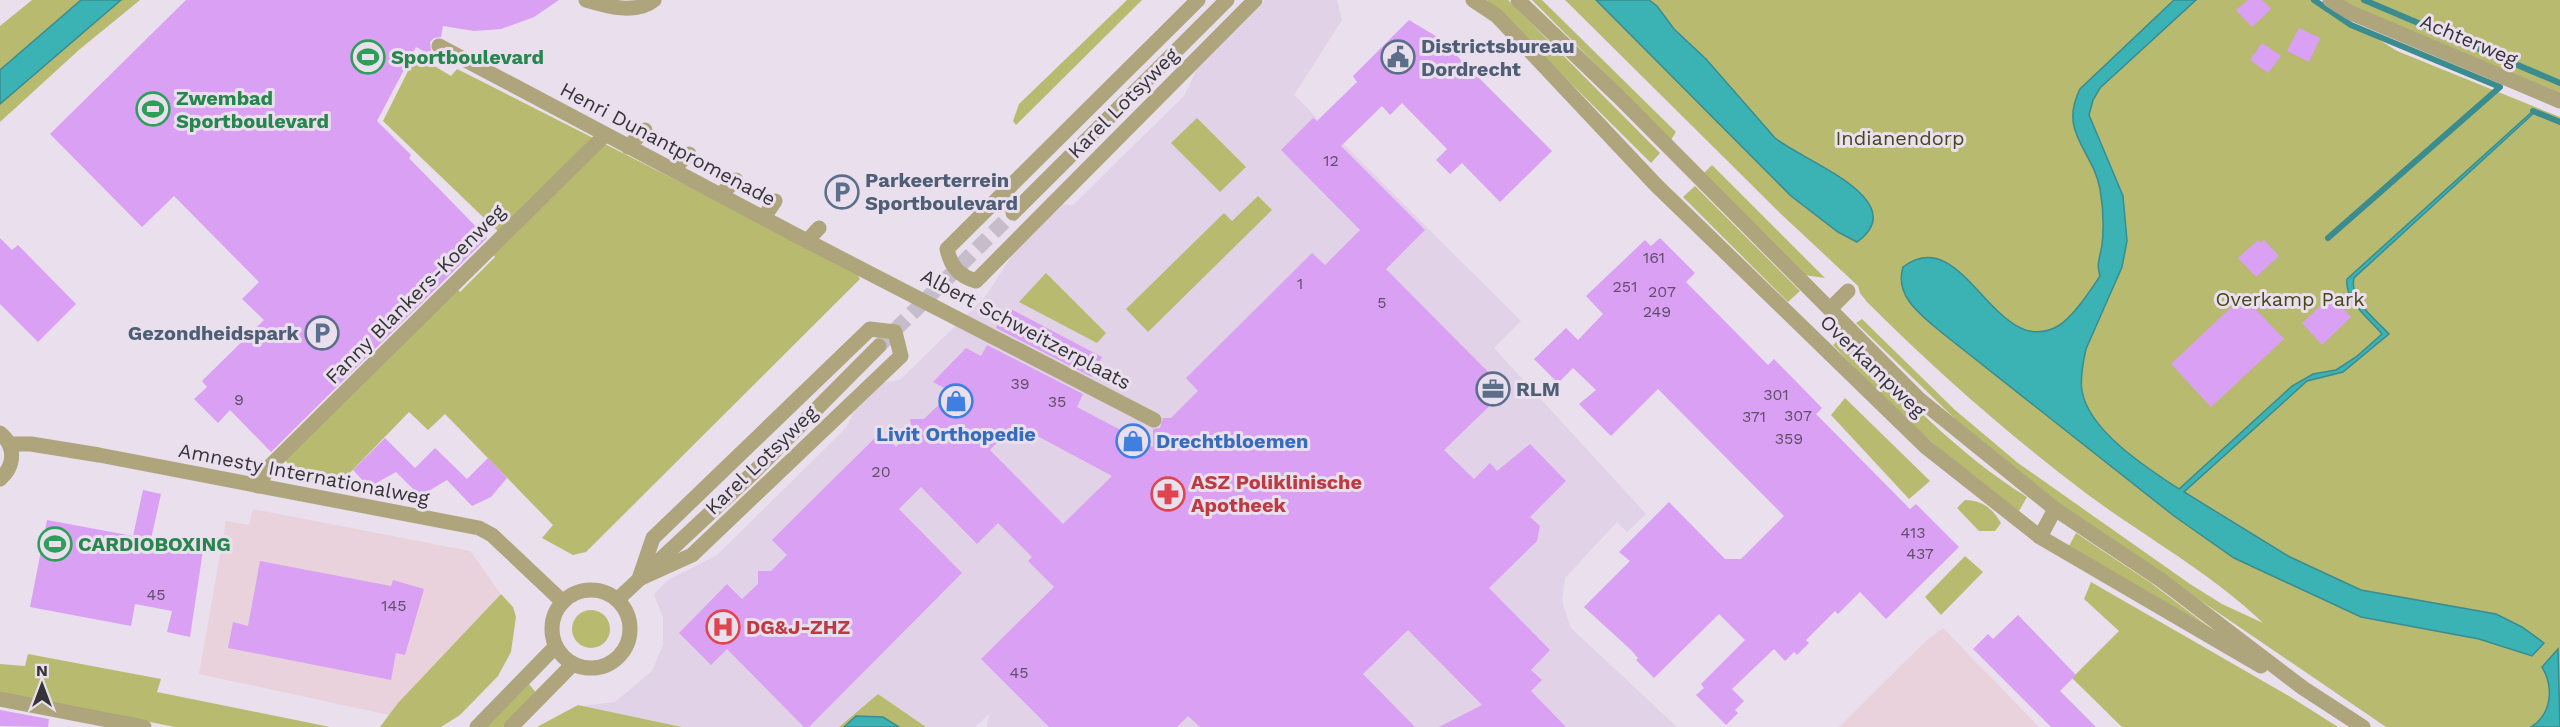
<svg xmlns="http://www.w3.org/2000/svg" width="2560" height="727" font-family="'Work Sans',sans-serif">
<style>
.built{fill:#e1d2e7}
.education{fill:#ead2dc}
.green{fill:#b8bb6f}
.water{fill:#3bb2b4;stroke:#3a8c8f;stroke-width:1.5}
.lines{fill:none;stroke-linecap:round;stroke-linejoin:round}
.stream{stroke:#3a8c8f;stroke-width:6}
.building{fill:#daa0f3;fill-rule:evenodd}
.minor-tunnel{stroke:#c5bdc9;stroke-width:15;stroke-dasharray:15 8;stroke-linecap:butt}
.minor{stroke:#aea57c;stroke-width:15}
.labels{text-anchor:middle;stroke-width:6;stroke-linejoin:round;paint-order:stroke}
.number-label{font-size:16px;fill:#604f68}
.street-label{font-size:20px;fill:#373439;stroke:#e9dfed}
.service-label{font-size:20px;font-weight:bold;fill:#4e5e75;stroke:#e9dfed;text-anchor:start}
.leisure-label{font-size:20px;font-weight:bold;fill:#27864d;stroke:#e9dfed;text-anchor:start}
.park-label{font-size:20px;fill:#46471c;stroke:#e9dfed}
.shop-label{font-size:20px;font-weight:bold;fill:#366cbe;stroke:#e9dfed}
.health-label{font-size:20px;font-weight:bold;fill:#be3a42;stroke:#e9dfed;text-anchor:start}
</style>
<rect width="100%" height="100%" fill="#e9dfed"/>
<polygon class="built" points="1265,0 1337,0 1342,20 1294,95 1521,321 1494,348 1646,514 1627,532 1617,522 1565,578 1562,601 1571,628 1677,727 987,727 989,714 975,727 926,727 878,694 838,727 682,727 583,706 615,702 652,671 663,645 663,618 654,594 668,580 717,555 846,428 858,404 879,383 900,380 985,297 1017,248 1060,204 1073,205 1184,96 1197,69"/>
<g class="education">
<polygon points="253,509 470,551 501,594 389,715 199,674 226,521 249,525"/>
<polygon points="1943,628 2039,727 1839,727 1926,641"/>
</g>
<g class="green">
<polygon points="32,0 81,0 0,70 0,26"/>
<polygon points="121,0 140,0 80,49 0,122 0,104"/>
<polygon points="1127,0 1142,0 1016,125 1013,121 1019,104"/>
<polygon points="1487,0 1508,0 1660,153 1651,163"/>
<polygon points="1532,0 1542,0 1676,132 1671,140"/>
<path d="M1565,0h751l81,51 163,66v610h-174l-380,-259 -150,-145 6,-4 93,91 63,53 172,121 32,20 41,19c-52,-50 -118,-86 -176,-129 -78,-59 -151,-123 -220,-192l-7,-9 -2,-7 -77,-72z"/>
<polygon points="2339,0 2560,0 2560,96"/>
<polygon points="416,55 451,76 457,69 487,84 855,271 860,279 586,552 573,555 542,538 553,525 445,414 428,430 409,412 338,485 289,476 291,467 283,458 456,288 460,292 495,257 492,253 506,239 383,121"/>
<polygon points="1197,118 1246,167 1220,192 1171,143"/>
<polygon points="1712,165 1825,278 1804,275 1704,173"/>
<polygon points="1695,186 1800,291 1788,302 1683,197"/>
<polygon points="1258,196 1272,210 1148,332 1126,309 1224,213 1232,221"/>
<polygon points="1046,273 1106,333 1097,343 1019,302"/>
<path d="M1844,335c56,58 115,120 183,162l-8,14 -49,-36 -77,-67 -60,-63z"/>
<polygon points="1845,398 1930,481 1909,499 1831,415"/>
<path d="M1965,500c17,0 28,9 36,23l-6,8h-16l-22,-23z"/>
<polygon points="2076,533 2151,583 2230,643 2069,546"/>
<polygon points="1965,556 1983,572 1941,615 1925,597"/>
<polygon points="2091,582 2289,696 2338,727 2122,727 2072,678 2119,631 2084,599"/>
<polygon points="501,594 513,607 516,617 511,652 498,676 460,715 441,727 380,727 398,703"/>
<circle cx="591" cy="629" r="19"/>
<polygon points="28,654 161,679 157,692 330,727 175,727 0,692 0,664 25,666"/>
<polygon points="529,684 537,694 503,727 485,727"/>
<polygon points="878,694 926,727 900,727 880,717 856,716 844,727 839,727"/>
<polygon points="578,705 682,727 537,727"/>
</g>
<g class="water">
<polygon points="81,0 121,0 0,104 0,70"/>
<path d="M1596,0h53l8,6 17,23 32,30 69,79c26,22 140,62 82,104l-19,-10 -47,-36z"/>
<path d="M2174,0h22l-96,88 -7,12 -4,15 34,81 4,45 -5,26 -36,82c-3,13 -6,29 -4,42 7,40 65,77 97,98l113,-103 21,-12 23,-4 20,-13 26,-23c-12,-15 -38,-33 -35,-55l186,-168 2,1 -181,166c-5,22 21,41 35,56l-46,38 -36,9 -123,111 106,65 71,33 135,24 26,13 22,16 -12,13 -53,-17 -118,-22 -127,-59 -60,-42 -233,-184c-20,-17 -47,-36 -38,-65 61,-47 92,95 155,59 15,-9 32,-35 42,-50 -4,-11 0,-19 2,-31 2,-18 1,-39 -2,-56 -7,-39 -42,-56 -20,-100z"/>
<path d="M2558,649l2,78h-29c21,-13 23,-40 11,-60z"/>
<polygon points="856,716 883,717 899,727 844,727"/>
</g>
<g class="lines">
<g class="stream">
<polyline points="2314,0 2351,25 2500,87 2328,238"/>
<polyline points="2364,0 2560,83"/>
<polyline points="2533,111 2560,122"/>
</g>
</g>
<g class="building">
<polygon points="186,0 559,0 534,17 501,29 474,31 443,26 441,37 434,38 430,42 431,51 425,52 416,47 377,121 411,155 409,158 487,238 271,452 230,410 218,423 194,399 207,387 202,381 264,320 242,299 259,282 174,196 142,227 50,134"/>
<polygon points="2248,0 2262,0 2271,9 2252,27 2236,10"/>
<path d="M1409,20l30,18 113,113 -52,51 -38,-39 -12,11 -14,-14 11,-11 -45,-46 -12,12 -8,-9 -41,40 84,84 -39,39 120,121 -62,60 30,29 16,-16 7,8 33,-27 36,37 -36,36 10,9 -3,15 -48,47 61,62 -19,20 11,10 -11,11 35,36h-127l43,-22 -74,-75 -45,44 52,53h-215l-12,-11 -11,11h-128l-68,-68 73,-72 -26,-26 4,-4 -34,-34 -21,21 -56,-57 -22,22 63,64 -153,154h-5l-77,-78 -16,16 -32,-32 48,-49 15,15 16,-15v-13h13l16,-16 -15,-15 33,-33 76,-75 15,15 16,-16 -2,-12h14l28,-27 -19,-10 33,-34 15,8 6,-11 96,49 -6,13 76,40v-18l7,-1 3,-10h8l27,-27 -12,-13 126,-125 13,12 35,-35 -79,-80 32,-32 4,3 40,-39 -4,-6zM1015,424l97,52 -49,48 -73,-74z"/>
<polygon points="2299,28 2320,38 2309,62 2287,51"/>
<polygon points="2262,43 2281,56 2268,73 2250,60"/>
<polygon points="0,238 12,250 18,245 76,304 38,342 0,304"/>
<polygon points="1660,238 1695,273 1686,282 1768,365 1774,359 1822,408 1816,414 1904,503 1910,509 1916,504 1959,547 1886,619 1860,592 1838,614 1835,611 1806,640 1809,643 1797,655 1794,652 1785,661 1774,649 1732,689 1744,701 1735,710 1738,713 1726,725 1696,695 1704,688 1701,684 1745,640 1719,614 1654,678 1636,660 1638,658 1631,650 1584,607 1630,561 1619,552 1669,502 1725,559 1741,559 1784,516 1658,389 1611,436 1579,404 1596,390 1573,368 1558,383 1534,359 1566,328 1578,340 1603,314 1586,296 1645,240 1651,246"/>
<polygon points="2258,240 2260,243 2264,240 2279,256 2256,277 2238,258"/>
<polygon points="2243,296 2284,339 2211,407 2171,364"/>
<polygon points="2331,296 2351,317 2322,345 2302,323"/>
<polygon points="1007,307 1102,357 1092,377 996,328"/>
<polygon points="385,438 415,468 435,448 467,479 488,458 507,478 491,497 472,506 447,480 420,496 396,472 369,487 353,470"/>
<polygon points="143,490 161,494 151,539 203,550 190,637 167,632 172,611 135,604 131,626 30,607 47,520 133,536"/>
<polygon points="260,561 391,586 393,580 424,589 405,655 396,653 391,680 228,648 233,622 248,626"/>
<polygon points="2018,615 2076,675 2060,691 2096,727 2051,727 1973,649 1988,634 1993,639"/>
<polygon points="0,710 49,719 48,727 0,726"/>
</g>
<g class="lines">
<polyline class="minor-tunnel" points="879,346 1013,213"/>
<g class="minor">
<path d="M586,0c20,6 50,15 68,0"/>
<path d="M1198,0l-251,249c4,18 12,27 29,32l279,-281"/>
<polyline points="1473,0 1497,16 1656,185 1926,447 2040,537 2261,666"/>
<polyline points="1518,0 1619,97 1919,399 2055,509 2161,580 2303,688 2363,727"/>
<polyline points="2330,0 2349,12 2560,101"/>
<polyline points="439,46 807,241 1154,420"/>
<polyline points="628,147 645,130"/>
<polyline points="673,169 689,154"/>
<polyline points="721,194 736,180"/>
<polyline points="1013,213 1227,0"/>
<polyline points="764,217 775,201"/>
<polyline points="807,241 819,228"/>
<polyline points="1831,308 1848,291"/>
<polygon points="870,329 895,332 901,356 692,555 639,579 653,538"/>
<path d="M0,433c16,13 15,33 0,46"/>
<polyline points="10,444 31,444 99,455 479,528 492,535 563,602"/>
<polyline points="258,486 269,467 605,135"/>
<polyline points="2040,537 2055,509"/>
<circle cx="591" cy="629" r="39"/>
<polyline points="617,600 754,472 879,346"/>
<polyline points="0,699 144,727"/>
<polyline points="477,727 556,646"/>
<polyline points="511,727 573,664"/>
</g>
</g>
<defs>
<symbol id="stadium-ring" viewBox="-11 -11 22 22"><circle r="9.5" fill="#e9dfed" stroke="#2e9e5b" stroke-width="1.5"/><path d="M0-5a6.5 5 0 1 0 0 10a6.5 5 0 1 0 0-10ZM-3.5-1.8h7v3.6h-7Z" fill="#2e9e5b"/></symbol>
<symbol id="civic-ring" viewBox="-11 -11 22 22"><circle r="9.5" fill="#e9dfed" stroke="#5c6f8a" stroke-width="1.5"/><path d="M-.6-6.5H3V-4.5H.6V-3L4-1V1h2V6H-6V1h2V-1L-.6-3ZM-1.2 2.5V6h2.4V2.5Z" fill="#5c6f8a"/></symbol>
<symbol id="parking-ring" viewBox="-11 -11 22 22"><circle r="9.5" fill="#e9dfed" stroke="#5c6f8a" stroke-width="1.5"/><path d="M-3.5-5.5H1a3.5 3.5 0 0 1 0 7H-1V5.5H-3.5ZM-1-3.4V-.6H.8a1.4 1.4 0 0 0 0-2.8Z" fill="#5c6f8a"/></symbol>
<symbol id="office-ring" viewBox="-11 -11 22 22"><circle r="9.5" fill="#e9dfed" stroke="#5c6f8a" stroke-width="1.5"/><path d="M-6-3h4V-5.5h4V-3h4V5H-6ZM-1-4.5V-3h2v-1.5ZM-6 0V1H6V0Z" fill="#5c6f8a"/></symbol>
<symbol id="shop-ring" viewBox="-11 -11 22 22"><circle r="9.5" fill="#e9dfed" stroke="#3f7fe0" stroke-width="1.5"/><path d="M-5-2.5h2.3a2.7 3.5 0 0 1 5.4 0H5L5.5 6h-11ZM-1.5-2.5h3a1.5 2.3 0 0 0-3 0Z" fill="#3f7fe0"/></symbol>
<symbol id="pharmacy-ring" viewBox="-11 -11 22 22"><circle r="9.5" fill="#e9dfed" stroke="#e0444e" stroke-width="1.5"/><path d="M-2-6h4v4h4v4h-4v4h-4v-4h-4v-4h4Z" fill="#e0444e"/></symbol>
<symbol id="hospital-ring" viewBox="-11 -11 22 22"><circle r="9.5" fill="#e9dfed" stroke="#e0444e" stroke-width="1.5"/><path d="M-5-5h3v3.5h4V-5h3V5h-3V1.5h-4V5h-3Z" fill="#e0444e"/></symbol>
</defs>
<g fill-rule="evenodd">
<use href="#stadium-ring" x="349" y="38" width="38" height="38"/>
<use href="#civic-ring" x="1379" y="38" width="38" height="38"/>
<use href="#stadium-ring" x="134" y="90" width="38" height="38"/>
<use href="#parking-ring" x="823" y="173" width="38" height="38"/>
<use href="#parking-ring" x="303" y="314" width="38" height="38"/>
<use href="#office-ring" x="1474" y="370" width="38" height="38"/>
<use href="#shop-ring" x="937" y="382" width="38" height="38"/>
<use href="#shop-ring" x="1114" y="422" width="38" height="38"/>
<use href="#pharmacy-ring" x="1149" y="475" width="38" height="38"/>
<use href="#stadium-ring" x="36" y="525" width="38" height="38"/>
<use href="#hospital-ring" x="704" y="608" width="38" height="38"/>
</g>
<g class="labels">
<g class="number-label">
<text x="1331" y="166">12</text>
<text x="1654" y="263">161</text>
<text x="1300" y="289">1</text>
<text x="1625" y="292">251</text>
<text x="1662" y="297">207</text>
<text x="1382" y="308">5</text>
<text x="1657" y="317">249</text>
<text x="1020" y="389">39</text>
<text x="1776" y="400">301</text>
<text x="239" y="405">9</text>
<text x="1057" y="407">35</text>
<text x="1798" y="421">307</text>
<text x="1754" y="422">371</text>
<text x="1789" y="444">359</text>
<text x="881" y="477">20</text>
<text x="1913" y="538">413</text>
<text x="1920" y="559">437</text>
<text x="156" y="600">45</text>
<text x="394" y="611">145</text>
<text x="1019" y="678">45</text>
</g>
<g class="street-label">
<text transform="translate(2469 40) rotate(23)" y="7">Achterweg</text>
<text transform="translate(1123 103) rotate(-45)" y="7">Karel Lotsyweg</text>
<text transform="translate(668 144) rotate(28)" y="7">Henri Dunantpromenade</text>
<text transform="translate(415 294) rotate(-45)" y="7">Fanny Blankers-Koenweg</text>
<text transform="translate(1026 329) rotate(28)" y="7">Albert Schweitzerplaats</text>
<text transform="translate(1873 366) rotate(44)" y="7">Overkampweg</text>
<text transform="translate(761 460) rotate(-44)" y="7">Karel Lotsyweg</text>
<text transform="translate(304 474) rotate(11)" y="7">Amnesty Internationalweg</text>
</g>
<g class="service-label">
<text x="1421" y="53">Districtsbureau<tspan x="1421" dy="23">Dordrecht</tspan></text>
<text x="865" y="187">Parkeerterrein<tspan x="865" dy="23">Sportboulevard</tspan></text>
<text x="299" y="340" text-anchor="end">Gezondheidspark</text>
<text x="1516" y="396">RLM</text>
</g>
<g class="leisure-label">
<text x="391" y="64">Sportboulevard</text>
<text x="176" y="105">Zwembad<tspan x="176" dy="23">Sportboulevard</tspan></text>
<text x="78" y="551">CARDIOBOXING</text>
</g>
<g class="park-label">
<text x="1900" y="145">Indianendorp</text>
<text x="2290" y="306">Overkamp Park</text>
</g>
<g class="shop-label">
<text x="956" y="441">Livit Orthopedie</text>
<text x="1156" y="448" text-anchor="start">Drechtbloemen</text>
</g>
<g class="health-label">
<text x="1191" y="489">ASZ Poliklinische<tspan x="1191" dy="23">Apotheek</tspan></text>
<text x="746" y="634">DG&amp;J-ZHZ</text>
</g>
</g>
<g transform="translate(42 685)" stroke="#e9dfed" stroke-width="4.5" paint-order="stroke">
<path d="M0-4.5L10 22L0 15L-10 22Z" fill="#373439"/>
<text y="-9" font-size="16" font-weight="bold" text-anchor="middle" fill="#373439">N</text>
</g>
</svg>
